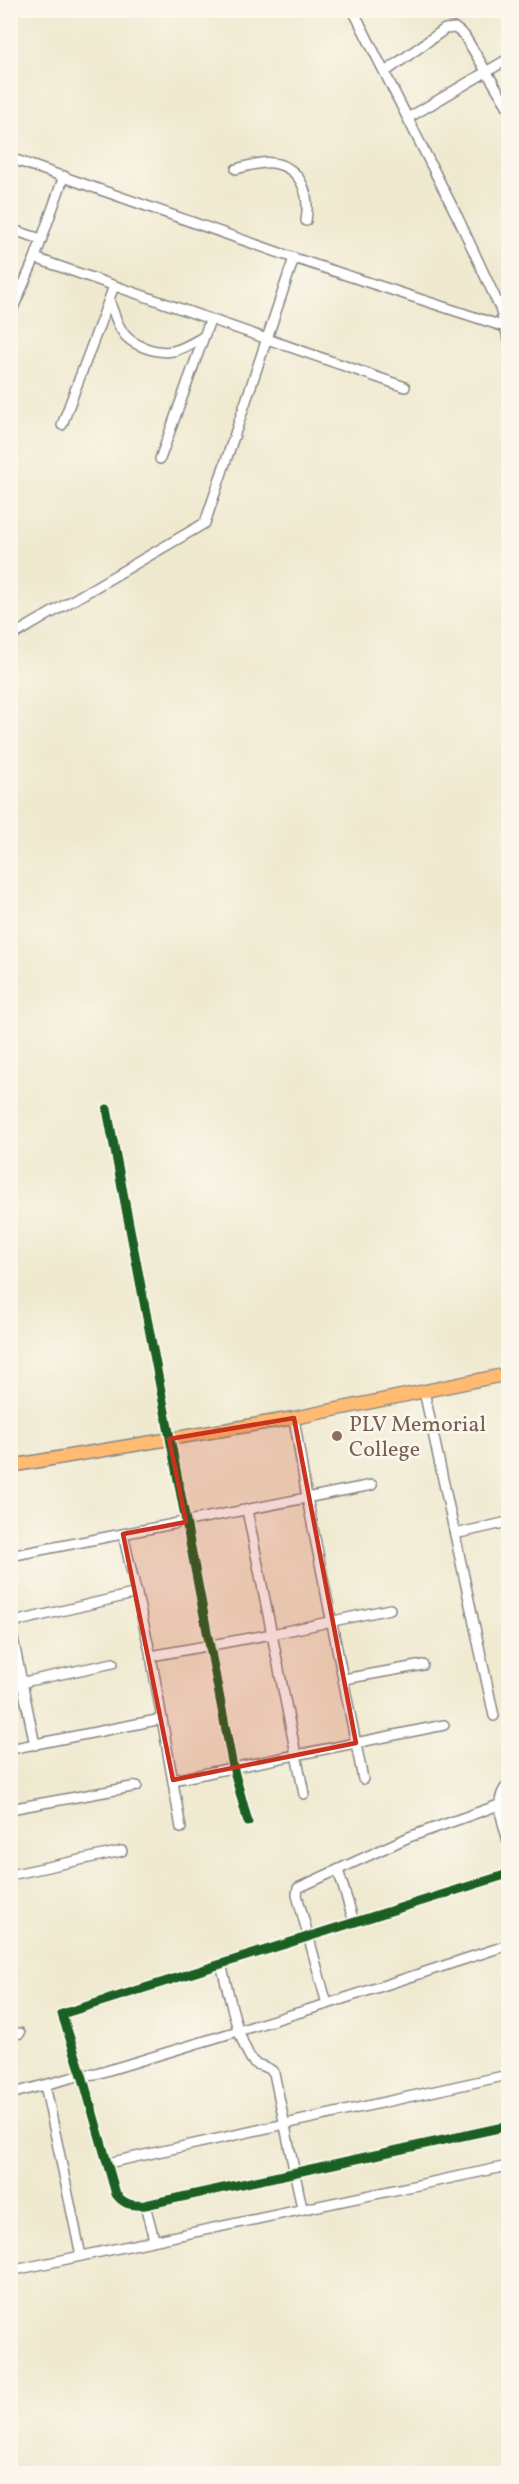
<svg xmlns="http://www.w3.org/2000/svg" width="519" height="2484" font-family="Vollkorn,serif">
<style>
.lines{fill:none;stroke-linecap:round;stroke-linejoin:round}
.minor-casing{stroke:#888685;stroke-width:12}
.major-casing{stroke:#888685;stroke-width:15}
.minor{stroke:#fff;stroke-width:9}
.major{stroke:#febb71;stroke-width:12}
.cycleway-casing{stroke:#fbf7ec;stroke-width:13}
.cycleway{stroke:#1b5e20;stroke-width:9}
.marked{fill:#c8321e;fill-opacity:0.2;stroke:#c8321e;stroke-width:4.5;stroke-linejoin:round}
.education-dot{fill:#8d6e63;stroke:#fbf7ec;stroke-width:2}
.labels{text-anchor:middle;stroke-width:5;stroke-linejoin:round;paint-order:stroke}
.education-label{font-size:22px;fill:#785e54;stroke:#fbf7ec;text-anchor:start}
</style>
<rect width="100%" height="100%" fill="#fbf7ec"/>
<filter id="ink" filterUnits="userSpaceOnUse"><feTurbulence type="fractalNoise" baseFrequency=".0167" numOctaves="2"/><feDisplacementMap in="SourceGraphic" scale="12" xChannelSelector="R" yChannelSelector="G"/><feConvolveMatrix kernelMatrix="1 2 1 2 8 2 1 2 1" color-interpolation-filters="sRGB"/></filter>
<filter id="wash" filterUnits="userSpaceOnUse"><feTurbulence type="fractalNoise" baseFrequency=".008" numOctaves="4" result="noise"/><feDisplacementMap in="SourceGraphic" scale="24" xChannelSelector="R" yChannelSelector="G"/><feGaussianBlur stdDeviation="1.35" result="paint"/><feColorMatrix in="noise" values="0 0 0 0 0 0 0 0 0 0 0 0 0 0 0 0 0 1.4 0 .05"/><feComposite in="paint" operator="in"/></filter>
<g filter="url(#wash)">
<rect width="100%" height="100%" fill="#efe9cf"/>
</g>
<g filter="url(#ink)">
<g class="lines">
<defs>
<g id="minor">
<polyline points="353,10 459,220 500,308 508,338"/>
<polyline points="508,10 508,12"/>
<polyline points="385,72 445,29 455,28 464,35 508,107"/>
<polyline points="408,118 508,59"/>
<polyline points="10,158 294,258 508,328"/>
<path d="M236,169c12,-3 25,-8 37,-6 30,5 37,33 33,58"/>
<polyline points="10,229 41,239"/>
<polyline points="35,258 405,387"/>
<path d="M109,300c4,10 7,22 13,31 8,14 34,23 51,20 10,-2 21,-9 30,-14"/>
<polyline points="10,315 35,258 64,176"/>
<polyline points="62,425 114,286"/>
<polyline points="160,459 210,320"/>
<polyline points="10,637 205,523 294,258"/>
<polyline points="107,1109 233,1767 248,1822"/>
<polyline points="424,1391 494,1716"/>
<polyline points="294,1418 307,1498 363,1779"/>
<polyline points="247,1510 304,1794"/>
<polyline points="123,1534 151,1656 181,1828"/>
<polyline points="455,1534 508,1522"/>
<polyline points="10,1556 372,1485"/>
<polyline points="10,1623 137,1593"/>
<polyline points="10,1624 35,1745"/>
<polyline points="151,1656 272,1634 390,1609"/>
<polyline points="344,1679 423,1665"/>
<polyline points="10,1685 113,1663"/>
<polyline points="10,1749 162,1719"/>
<polyline points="173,1780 444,1725"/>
<path d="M508,1785c-16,15 -4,38 0,57"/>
<polyline points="10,1809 137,1786"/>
<polyline points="338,1870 354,1922"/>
<path d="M508,1874l-446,140 20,61 34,119c8,11 17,12 29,11l363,-79"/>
<polyline points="10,1875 122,1851"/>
<path d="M221,1964c8,29 15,70 30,95 5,9 17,5 23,14l28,135"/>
<polyline points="327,2004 297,1895 298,1888 409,1837 499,1805"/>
<polyline points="10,2035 20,2033"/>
<polyline points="45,2085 81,2256"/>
<polyline points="10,2094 82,2075 96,2074 327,2004 508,1945"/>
<polyline points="108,2163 508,2075"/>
<polyline points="145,2205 154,2239"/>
<polyline points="10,2271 508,2166"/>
</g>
<polyline id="major" points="10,1466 294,1418 508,1374"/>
</defs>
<use href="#minor" class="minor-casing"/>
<use href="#major" class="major-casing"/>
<use href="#minor" class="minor"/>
<use href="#major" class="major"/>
<defs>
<g id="cycleway">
<polyline points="107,1109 233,1767 248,1822"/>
<path d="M508,1874l-446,140 20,61 34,119c8,11 17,12 29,11l363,-79"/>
</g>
</defs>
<use href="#cycleway" class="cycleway-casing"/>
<use href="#cycleway" class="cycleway"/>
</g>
</g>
<path class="marked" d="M294,1418l62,325 -183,37 -50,-246 63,-12 -17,-83z"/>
<circle class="education-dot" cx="337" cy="1436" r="6"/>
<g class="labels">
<g class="education-label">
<text x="349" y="1431">PLV Memorial<tspan x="349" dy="25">College</tspan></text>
</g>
</g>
<rect width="519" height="2484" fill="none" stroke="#fbf7ec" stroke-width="36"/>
</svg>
